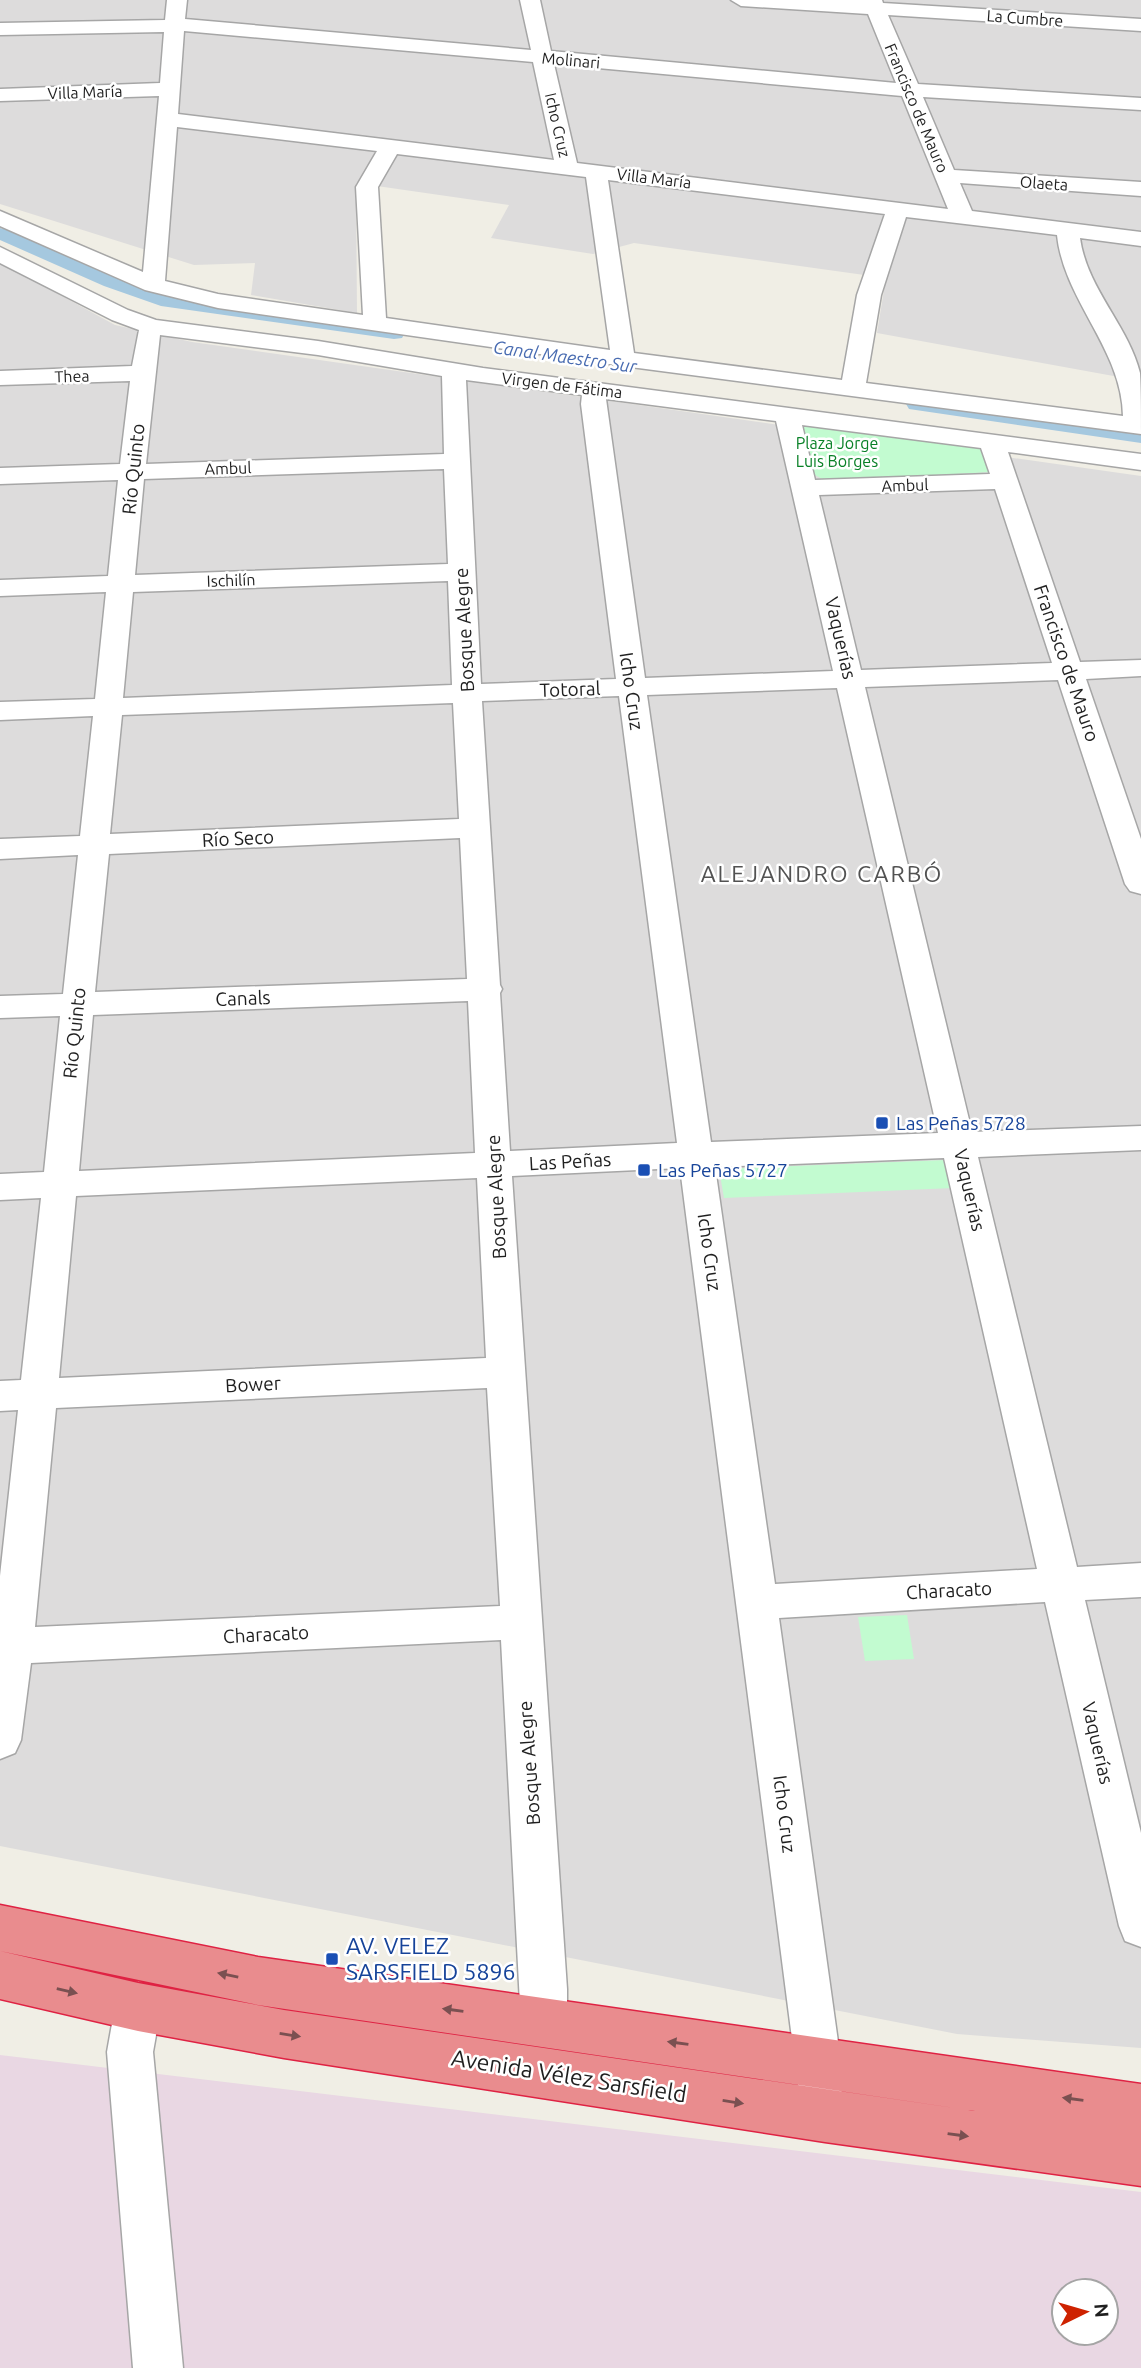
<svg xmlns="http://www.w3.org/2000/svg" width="1141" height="2368" font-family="Ubuntu,sans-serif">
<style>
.residential{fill:#dddcdc}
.industrial{fill:#e9d7e3;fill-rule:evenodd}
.park{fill:#c2fbd0}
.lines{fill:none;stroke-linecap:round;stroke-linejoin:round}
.canal{fill:#a5c8df;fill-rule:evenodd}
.street-casing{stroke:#a6a6a6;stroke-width:3}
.highway-casing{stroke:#df2243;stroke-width:3}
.street{fill:#fff;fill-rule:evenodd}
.highway{fill:#e98c8e;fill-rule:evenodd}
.oneway{fill:#7a5051}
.transit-dot{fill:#1a4fb4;stroke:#fff;stroke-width:2.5}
.labels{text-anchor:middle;stroke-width:5;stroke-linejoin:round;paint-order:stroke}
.far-street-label{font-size:16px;fill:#1f1f1f;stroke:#fff}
.far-park-label{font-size:16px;fill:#098127;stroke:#fff}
.far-water-label{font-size:18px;font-style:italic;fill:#496cb1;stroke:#fff}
.street-label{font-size:19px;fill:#1f1f1f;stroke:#fff}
.transit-label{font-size:19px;fill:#164399;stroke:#fff;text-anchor:start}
.quarter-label{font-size:23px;letter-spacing:2px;fill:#525252;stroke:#fff}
.near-transit-label{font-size:23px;fill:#164399;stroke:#fff;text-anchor:start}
.near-street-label{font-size:23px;fill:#1f1f1f;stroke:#fff}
</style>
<rect width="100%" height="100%" fill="#f0eee5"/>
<g class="residential">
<polygon points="0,0 1141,0 1141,381 877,333 886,278 634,243 593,254 491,238 509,205 356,183 357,313 251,295 255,263 194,265 0,204"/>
<polygon points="0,262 115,325 192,342 1141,476 1141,2048 957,2034 0,1846"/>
</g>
<path class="industrial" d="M0,2055l1141,137v176h-1141zM1064,2291h42v42h-42z"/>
<g class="park">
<polygon points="800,424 983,447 991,472 826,481 813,474"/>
<polygon points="946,1160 953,1188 724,1198 719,1169"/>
<polygon points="907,1615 914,1659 865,1661 858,1617"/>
</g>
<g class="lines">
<g class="canal">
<polygon points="0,228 24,234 118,278 172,296 394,327 402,328 405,333 402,338 394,339 161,306 104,286 0,240"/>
<polygon points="917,397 1141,429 1141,443 909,409 906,404 909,399"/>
</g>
<defs>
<g id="street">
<path d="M167,0h20l-2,19 346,31 -11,-50h20l11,51 345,32 -28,-69 -127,-8 -10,-6h151l1,3 258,16v12l-253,-16 30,69 223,14v12l-218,-13 31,73 187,12v14l-181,-13 12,28 169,21v14l-61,-8c7,51 48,87 60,135 1,18 1,42 1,61l-518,-68 -405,-58 -73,-18 -145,-64v-15l143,61 16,-176 -159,5v-12l160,-6 4,-51 -164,3v-12l165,-3zM184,31l349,31 21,98 -376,-46zM554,64l348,32 46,113 -371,-46zM177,127l200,24 -21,36 7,128 -145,-21 -53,-13zM397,154l189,23 24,173 -224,-32 -8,-131zM608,180l277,34 -28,81 -15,85 -208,-27zM906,217l151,18c7,66 65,114 66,181l-257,-33 15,-88z"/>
<path d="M0,247l128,63 28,10 162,21 165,27 658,86v16l-133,-18 72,210 61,-2v16l-55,3 55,160v55l-11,-3 -5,-7 -67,-204 -193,7 107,445 169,-6v24l-163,7 99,410 64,-4v34l-56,3 56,233v114l-16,-6 -6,-15 -74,-324 -266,16 65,467 -6,16 -17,7 -17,-7 -6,-16 -118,-917 -168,8 55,813v34l-7,16 -16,6 -16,-6 -7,-16 -20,-383 -470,23 -10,77 -6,13 -15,6v-183l18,-166 -18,1v-30l21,-1 20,-182 -41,2v-26l44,-2 16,-156 -60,2v-22l63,-2 15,-139 -78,4v-20l80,-3 13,-120 -93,4v-18l95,-3 11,-107 -106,4v-16l108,-4 10,-96 -118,4v-16l120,-4 10,-83 -130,4v-14l132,-5 7,-36 -27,-10 -112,-57zM160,335l158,20 124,21 2,78 -298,10zM466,380l116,15 -1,9 35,275 -135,5zM606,399l170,22 57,250 -188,7zM802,425l179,23 9,26 -175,6zM444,469l4,95 -313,11 9,-96zM995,489l57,174 -191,7 -42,-175zM448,581l4,104 -329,13 10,-106zM837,688l101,445 -227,9 -64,-447zM619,696l58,447 -167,8 -10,-158 2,-4 -2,-4 -18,-284zM453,703l6,116 -349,15 12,-119zM460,838l7,141 -372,13 14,-138zM468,1001l7,152 -396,18 14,-156zM944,1158l93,411 -262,15 -60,-417zM477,1178l9,180 -427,20 17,-182zM487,1388l13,218 -465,21 21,-219z"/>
<polygon points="138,1985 154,1992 161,2007 153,2052 183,2368 133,2368 107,2052 115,2007 122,1992"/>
</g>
<polygon id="highway" points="0,1905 258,1957 1141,2084 1141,2186 825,2142 284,2058 138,2031 0,1999 0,1951 138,1983 284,2010 975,2111 258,2005 0,1951"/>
</defs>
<use href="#street" class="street-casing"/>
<use href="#highway" class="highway-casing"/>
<use href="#street" class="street"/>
<use href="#highway" class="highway"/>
</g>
<defs><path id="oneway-solid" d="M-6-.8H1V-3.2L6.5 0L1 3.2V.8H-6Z" transform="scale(1.75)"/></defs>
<g class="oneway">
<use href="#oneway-solid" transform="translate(228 1975) rotate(-168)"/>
<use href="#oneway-solid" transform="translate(67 1991) rotate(13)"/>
<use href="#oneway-solid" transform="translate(453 2010) rotate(-172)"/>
<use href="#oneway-solid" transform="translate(290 2035) rotate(9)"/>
<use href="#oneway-solid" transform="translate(678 2043) rotate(-172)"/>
<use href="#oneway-solid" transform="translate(1073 2099) rotate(-172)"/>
<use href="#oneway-solid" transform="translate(733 2102) rotate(9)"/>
<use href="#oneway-solid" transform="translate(958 2135) rotate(8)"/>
</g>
<g class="transit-dot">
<rect x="875" y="1116" width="14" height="14" rx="3.5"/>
<rect x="637" y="1163" width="14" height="14" rx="3.5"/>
<rect x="325" y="1952" width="14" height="14" rx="3.5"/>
</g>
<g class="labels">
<g class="far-street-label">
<text transform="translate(1025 18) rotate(4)" y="6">La Cumbre</text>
<text transform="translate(571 60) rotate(5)" y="6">Molinari</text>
<text transform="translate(85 92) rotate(-2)" y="6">Villa María</text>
<text transform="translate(917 108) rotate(67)" y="6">Francisco de Mauro</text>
<text transform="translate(558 125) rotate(77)" y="6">Icho Cruz</text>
<text transform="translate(654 178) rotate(7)" y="6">Villa María</text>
<text transform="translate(1044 183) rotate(4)" y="6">Olaeta</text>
<text transform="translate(72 376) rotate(-2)" y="6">Thea</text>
<text transform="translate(562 385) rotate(7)" y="6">Virgen de Fátima</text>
<text transform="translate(228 468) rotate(-2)" y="6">Ambul</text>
<text transform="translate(905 485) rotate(-2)" y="6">Ambul</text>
<text transform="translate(231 580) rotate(-2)" y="6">Ischilín</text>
</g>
<g class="far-park-label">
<text x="837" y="449">Plaza Jorge<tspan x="837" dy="18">Luis Borges</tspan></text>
</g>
<g class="far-water-label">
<text transform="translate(565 357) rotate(8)" y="6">Canal Maestro Sur</text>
</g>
<g class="street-label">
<text transform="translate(133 469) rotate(-84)" y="7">Río Quinto</text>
<text transform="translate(464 630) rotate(-93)" y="7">Bosque Alegre</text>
<text transform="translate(841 638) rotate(77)" y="7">Vaquerías</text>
<text transform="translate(1067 663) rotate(71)" y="7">Francisco de Mauro</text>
<text transform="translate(570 689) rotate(-2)" y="7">Totoral</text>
<text transform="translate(632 691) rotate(82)" y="7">Icho Cruz</text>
<text transform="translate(238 838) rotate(-3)" y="7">Río Seco</text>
<text transform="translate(243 998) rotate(-2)" y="7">Canals</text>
<text transform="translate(74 1033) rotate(-84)" y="7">Río Quinto</text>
<text transform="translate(570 1161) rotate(-3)" y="7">Las Peñas</text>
<text transform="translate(970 1190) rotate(77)" y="7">Vaquerías</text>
<text transform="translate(496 1197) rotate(-93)" y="7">Bosque Alegre</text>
<text transform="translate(710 1252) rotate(82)" y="7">Icho Cruz</text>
<text transform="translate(253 1384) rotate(-3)" y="7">Bower</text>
<text transform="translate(949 1590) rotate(-3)" y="7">Characato</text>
<text transform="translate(266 1634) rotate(-3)" y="7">Characato</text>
<text transform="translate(1098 1743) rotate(77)" y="7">Vaquerías</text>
<text transform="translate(529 1763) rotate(-94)" y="7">Bosque Alegre</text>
<text transform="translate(785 1814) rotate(83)" y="7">Icho Cruz</text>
</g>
<g class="transit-label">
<text x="896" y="1130">Las Peñas 5728</text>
<text x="658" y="1177">Las Peñas 5727</text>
</g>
<g class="quarter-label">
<text x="822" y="882">ALEJANDRO CARBÓ</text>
</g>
<g class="near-transit-label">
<text x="346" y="1954">AV. VELEZ<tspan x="346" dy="26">SARSFIELD 5896</tspan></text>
</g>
<g class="near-street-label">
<text transform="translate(569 2076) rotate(9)" y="8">Avenida Vélez Sarsfield</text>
</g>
</g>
<g transform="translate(1085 2312) rotate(85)"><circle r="33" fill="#ffffff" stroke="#a5a5a5" stroke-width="2"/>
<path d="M0-5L12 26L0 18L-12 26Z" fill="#ce2200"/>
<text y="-10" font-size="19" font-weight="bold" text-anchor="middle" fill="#1f1f1f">N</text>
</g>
</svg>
